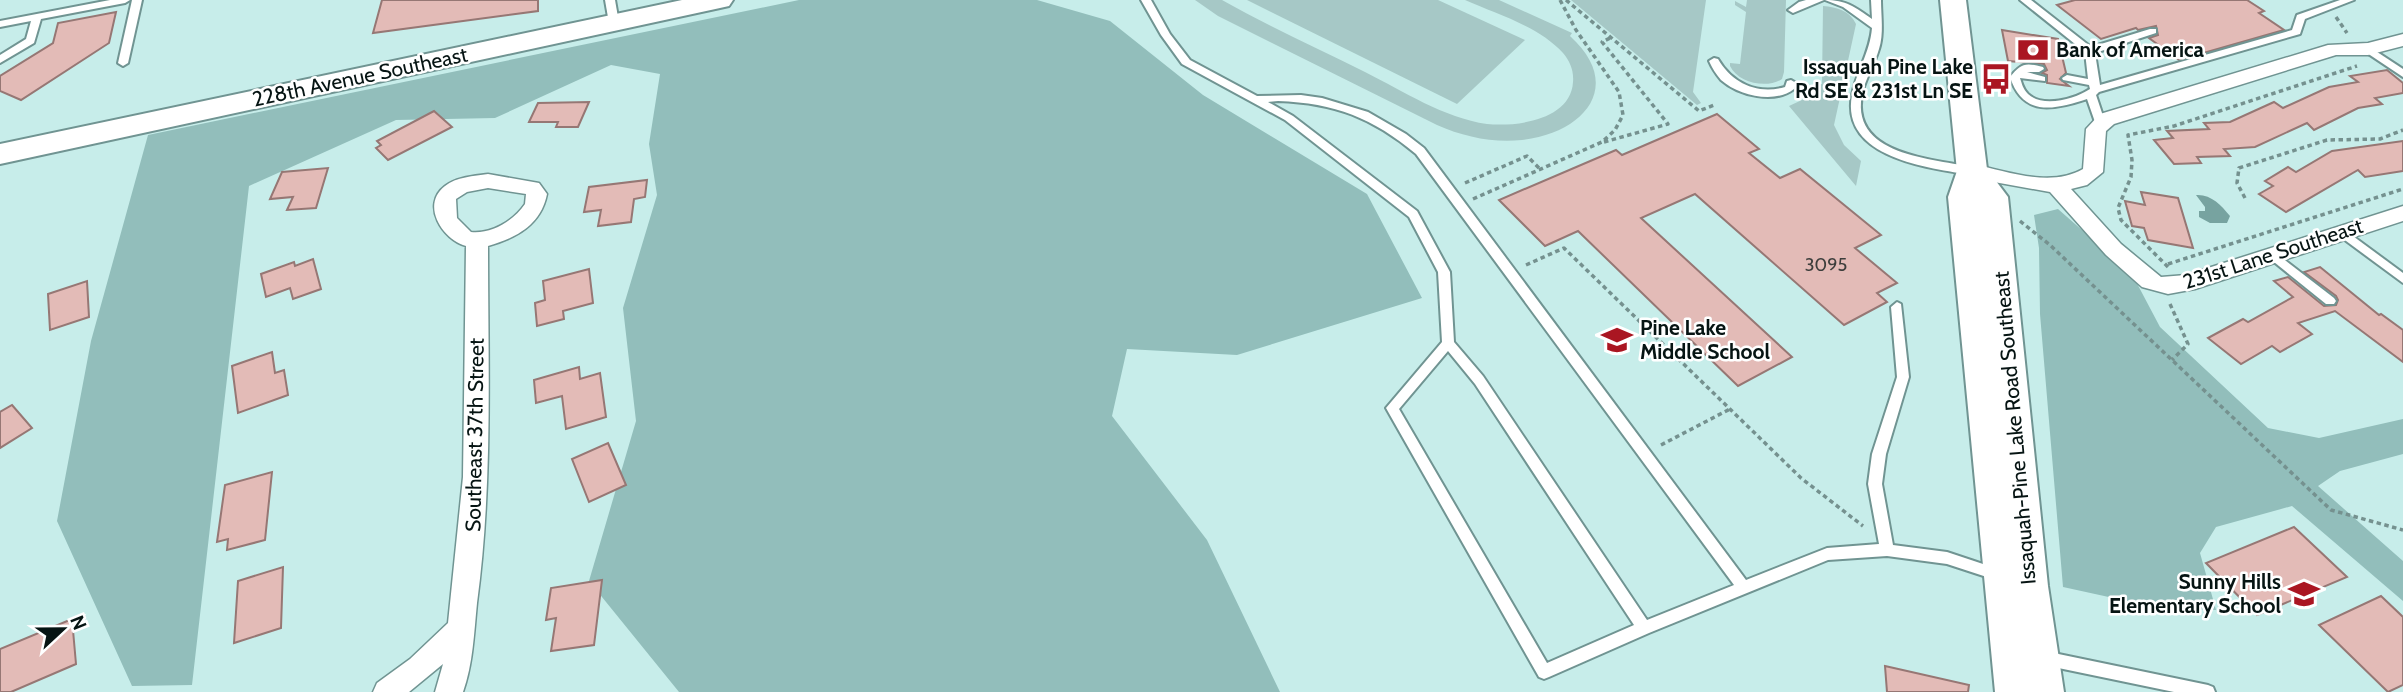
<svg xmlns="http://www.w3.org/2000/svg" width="2403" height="692" font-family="Cabin,sans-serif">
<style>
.green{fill:#a6c8c6}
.forest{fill:#92bebb}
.water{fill:#77a3a0}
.building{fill:#e3bbb7;stroke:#967774;stroke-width:2}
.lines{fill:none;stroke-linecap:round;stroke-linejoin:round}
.lane-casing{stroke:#709492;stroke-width:4}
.street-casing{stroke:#709492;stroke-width:3}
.secondary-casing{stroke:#709492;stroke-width:4}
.path{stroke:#75918f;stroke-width:3.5;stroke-dasharray:4.5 3.5;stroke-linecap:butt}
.lane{fill:#fff;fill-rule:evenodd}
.street{fill:#fff;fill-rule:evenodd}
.secondary{fill:#fff;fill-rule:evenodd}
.labels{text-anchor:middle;stroke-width:5;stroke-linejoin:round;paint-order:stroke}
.number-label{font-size:18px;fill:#3d3e3c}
.poi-label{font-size:21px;font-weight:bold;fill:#061413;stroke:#fff;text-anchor:start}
.street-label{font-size:21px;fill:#061413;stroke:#fff}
</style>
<rect width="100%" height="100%" fill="#c7edea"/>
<g class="green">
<path d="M1195,0h27c46,26 95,48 143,72 38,19 79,46 122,52 29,3 84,-4 86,-42 1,-11 -3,-21 -10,-29 -24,-27 -67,-39 -98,-53h34l73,33 -2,3c55,50 14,97 -48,104 -29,3 -58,-3 -85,-15l-219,-109z"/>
<polygon points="1247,0 1438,0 1525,40 1457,104"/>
<polygon points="1571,0 1706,0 1693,92 1701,103 1697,105"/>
<path d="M1747,0h39l-2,72 -2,7c-15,10 -44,4 -52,-13v-3l10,1 6,-52 -11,-7v-4l11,6z"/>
<path d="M1823,6c14,1 27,5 33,18l-22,101 10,20 17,16 -5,25 -67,-80 15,-7 2,-12 16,-3z"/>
</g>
<g class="forest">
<polygon points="799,0 1037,0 1110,21 1203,95 1367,194 1422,298 1237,355 1127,349 1112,416 1207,540 1280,692 679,692 589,581 636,421 623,308 657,195 649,144 660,74 611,65 495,118 396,120 249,186 192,685 132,686 57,521 91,341 148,135"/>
<polygon points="2058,209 2132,274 2160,327 2268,428 2319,438 2403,419 2403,454 2340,471 2318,486 2403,561 2403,601 2292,506 2216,527 2200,553 2216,610 2159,608 2063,587 2040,314 2039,248 2034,215"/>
</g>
<path class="water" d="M2196,195c15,-1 25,10 34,21l-3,7h-17l-11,-6v-6h6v-4z"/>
<g class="building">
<polygon points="382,0 538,0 538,11 373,33"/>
<polygon points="2075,0 2247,0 2264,11 2259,13 2284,30 2179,60 2149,38 2158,35 2156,26 2138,30 2136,28 2101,39 2057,5"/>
<polygon points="116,12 109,43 21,100 0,91 0,76 53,43 58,23"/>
<polygon points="2002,30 2058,39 2066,73 2060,79 2069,86 2047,83 2047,75 2042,73 2047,70 2044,64 2008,61"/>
<polygon points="2387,70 2403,83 2403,93 2375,98 2382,104 2358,108 2314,130 2307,123 2255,147 2224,149 2230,156 2197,157 2201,163 2174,164 2154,140 2173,138 2167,131 2209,129 2204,123 2230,122 2274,102 2283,108 2329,87 2358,82 2350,76"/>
<polygon points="589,102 578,127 556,127 558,122 529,122 538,103"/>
<polygon points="434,111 452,127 388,160 376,148 381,145 377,141"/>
<polygon points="1717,114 1759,149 1749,153 1780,178 1800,169 1881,235 1855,248 1897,283 1877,293 1887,302 1844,325 1695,194 1641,218 1792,357 1738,386 1578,231 1545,246 1499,200 1616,150 1622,155"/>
<polygon points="2403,141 2403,171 2365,177 2358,170 2286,212 2259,194 2273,186 2265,181 2288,167 2296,172 2332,151"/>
<polygon points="328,168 316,208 287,210 293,197 270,199 282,172"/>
<polygon points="647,180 645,197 634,199 631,222 598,226 601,210 584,212 589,187"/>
<polygon points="2141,192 2178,198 2193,248 2148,240 2144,228 2132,226 2125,201 2145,205"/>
<polygon points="313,259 321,289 293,299 290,288 266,297 261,274 294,262 295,266"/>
<polygon points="2320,267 2379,315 2381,314 2403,330 2403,362 2335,311 2298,323 2312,334 2280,352 2272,346 2241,364 2208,338 2243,319 2248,322 2293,297 2274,281 2288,277 2324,306 2336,305 2338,300 2336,296 2304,272"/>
<polygon points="589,269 593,303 563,311 564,319 537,326 535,303 545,300 543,281"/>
<polygon points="87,281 89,317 50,330 48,294"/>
<polygon points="272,352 275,373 284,370 288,395 238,413 232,366"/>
<polygon points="579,367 580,379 600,373 606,417 566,429 562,396 536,403 534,380"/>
<polygon points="12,405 32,428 0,448 0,412"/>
<polygon points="608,443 626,485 589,502 572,459"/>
<polygon points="272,472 265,540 227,550 228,539 217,542 225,485"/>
<polygon points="2294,527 2347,577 2257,615 2206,563"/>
<polygon points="283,567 281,628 234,643 238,581"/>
<polygon points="602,580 594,645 551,651 556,618 546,620 551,588"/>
<polygon points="2381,596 2403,617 2403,685 2388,692 2319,625"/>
<polygon points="72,619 76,664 11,692 0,692 0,649"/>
<polygon points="1885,666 1969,685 1968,692 1887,692"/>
</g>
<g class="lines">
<defs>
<g id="lane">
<polygon points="110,0 130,0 125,3 41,19 34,43 0,63 0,55 26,39 31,21 0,27 0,21"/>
<polygon points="132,0 142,0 128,63 123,66 118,63"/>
<polygon points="605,0 615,0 619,23 617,25 614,26 609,23"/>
<path d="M1141,0h10l19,34 20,26 67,36 44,-1 21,3 46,14 38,22 18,14 322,432 81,-32 52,-4 -11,-60 4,-30 25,-77 -6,-70 6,-5 4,2 8,73 -23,77 -4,30 11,61 54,7 57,19 2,4 -2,4 -5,2 -52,-17 -60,-8 -59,4 -179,73 -100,44 -5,2 -5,-2 -153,-269 56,-66 -4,-70 -29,-55 -124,-97 -103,-56 -21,-29zM1278,101c57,2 95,17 138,53l318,431 -87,35 -164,-244 -29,-34 -4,-70 -33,-61 -124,-95 -25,-14zM1448,351l27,33 159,241 -87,38 -148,-254z"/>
<polygon points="1806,0 1824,0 1793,13 1788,10 1799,2"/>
<path d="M1825,0c21,0 30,7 47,19l-1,-19h10c0,16 3,34 -2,49 -4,14 -12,27 -16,41 -17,67 71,68 113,78l1,3 -1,3 -4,1c-43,-7 -132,-17 -120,-80 4,-23 18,-42 20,-67l-29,-21z"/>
<path d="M2020,0h11l60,47 59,-18h6v4l-61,20 5,32 192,-55 5,-15 43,-15h14l-49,19 -5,15 -201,58 -3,3 9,27 -5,4 -5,-4 -8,-23c-33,11 -64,18 -77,-22 11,-13 14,-15 33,-10l1,2 -5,3h-12l18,5v4l-25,-3c2,6 3,11 8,16 15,14 47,5 62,-5l-1,-4 -26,-5 -1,-2 5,-3 21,4 -3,-27z"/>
<polygon points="2368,46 2403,69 2403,77 2364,51 2363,49"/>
<path d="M1714,58l4,1c14,24 39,36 67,28l2,-6 4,-1 5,3 -2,6c-19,15 -55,7 -73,-9 -5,-6 -9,-12 -12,-19z"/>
<polygon points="2342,228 2403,273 2403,283 2338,235 2336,232 2338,229"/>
<polygon points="2273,251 2334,298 2336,301 2334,304 2326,304 2269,258 2267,255 2269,252"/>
<polygon points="2044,651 2208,685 2213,687 2215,692 2174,692 2044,665 2039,663 2037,658 2039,653"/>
</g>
<g id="street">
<path d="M2403,34v12l-35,9h-32l-222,69 -8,7 -3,41 -16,13 -16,4 50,55 40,33 25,-2 217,-69v15l-208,68 -27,5 -26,-7 -36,-32 -56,-63 -78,-14 -7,-2 -3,-5 3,-5 7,-2c35,7 78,24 111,5l3,-40 14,-15 228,-69 40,-2z"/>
<path d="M488,174l51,9 8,11c-6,31 -31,44 -59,52 0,119 5,239 -11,357 -3,30 -4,61 -14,89h-28l8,-28 -34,28h-36l4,-9 33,-24 38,-36 15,-146 3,-231c-23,-6 -46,-41 -21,-60 11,-9 29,-10 43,-12zM488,188l38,6 -1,10c-12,17 -33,30 -54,28l-14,-14 -1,-19 11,-7z"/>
</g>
<g id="secondary">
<polygon points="682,0 733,0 729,6 720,8 0,164 0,144"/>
<polygon points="1940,0 1966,0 1987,169 2008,197 2048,586 2064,692 1995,692 1948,197 1957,171"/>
</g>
</defs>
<use href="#lane" class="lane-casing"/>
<use href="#street" class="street-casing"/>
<use href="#secondary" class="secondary-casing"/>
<g class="path">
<polyline points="1566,0 1699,111 1714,105"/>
<polyline points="2336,17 2347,33"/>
<polyline points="1604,142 1668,124 1602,42 1610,38"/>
<polyline points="1465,183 1527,156 1540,169"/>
<polyline points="2245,198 2237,183 2239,168 2327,140 2380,139 2403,130"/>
<polyline points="1473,199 1602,142 1615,130 1623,115 1619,92 1576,30 1560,0"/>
<polyline points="2020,221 2050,245 2331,510 2403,530"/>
<polyline points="2168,264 2403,189"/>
<polyline points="1526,265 1564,248 1801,478 1863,526"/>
<polyline points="2168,267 2121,220 2118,208 2131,177 2132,160 2128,135 2174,126 2357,66"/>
<polyline points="2170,304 2188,344 2172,360"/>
<polyline points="1661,445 1730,409"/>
</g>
<use href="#lane" class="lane"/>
<use href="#street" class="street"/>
<use href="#secondary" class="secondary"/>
</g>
<defs>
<symbol id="bank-bare" viewBox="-9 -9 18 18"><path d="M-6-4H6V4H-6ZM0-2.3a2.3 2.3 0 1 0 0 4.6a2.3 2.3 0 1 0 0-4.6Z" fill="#aa1622" stroke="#fff" stroke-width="2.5" paint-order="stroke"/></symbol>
<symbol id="bus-bare" viewBox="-9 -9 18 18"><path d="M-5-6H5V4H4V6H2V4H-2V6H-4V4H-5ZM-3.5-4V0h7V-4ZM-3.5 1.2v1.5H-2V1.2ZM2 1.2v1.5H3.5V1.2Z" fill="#aa1622" stroke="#fff" stroke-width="2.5" paint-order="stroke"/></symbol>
<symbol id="school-bare" viewBox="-9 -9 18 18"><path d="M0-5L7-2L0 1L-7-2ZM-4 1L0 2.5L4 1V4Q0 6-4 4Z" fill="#aa1622" stroke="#fff" stroke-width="2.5" paint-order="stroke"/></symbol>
</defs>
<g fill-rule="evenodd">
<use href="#bank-bare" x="2011" y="28" width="44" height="44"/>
<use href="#bus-bare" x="1974" y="57" width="44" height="44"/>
<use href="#school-bare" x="1595" y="318" width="44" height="44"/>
<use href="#school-bare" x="2282" y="572" width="44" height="44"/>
</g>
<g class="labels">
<g class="number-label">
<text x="1826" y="271">3095</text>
</g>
<g class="poi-label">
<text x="2056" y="57">Bank of America</text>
<text x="1973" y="74" text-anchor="end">Issaquah Pine Lake<tspan x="1973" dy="24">Rd SE &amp; 231st Ln SE</tspan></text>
<text x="1640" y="335">Pine Lake<tspan x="1640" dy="24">Middle School</tspan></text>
<text x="2281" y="589" text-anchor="end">Sunny Hills<tspan x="2281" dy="24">Elementary School</tspan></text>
</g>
<g class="street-label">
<text transform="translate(360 77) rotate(-12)" y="7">228th Avenue Southeast</text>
<text transform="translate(2273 254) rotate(-18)" y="7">231st Lane Southeast</text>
<text transform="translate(2015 428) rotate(-95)" y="7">Issaquah-Pine Lake Road Southeast</text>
<text transform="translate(475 435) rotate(-89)" y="7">Southeast 37th Street</text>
</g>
</g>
<g transform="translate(63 629) rotate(68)" stroke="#ffffff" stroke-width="5" paint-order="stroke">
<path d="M0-5L12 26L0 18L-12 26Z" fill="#061413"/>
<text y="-10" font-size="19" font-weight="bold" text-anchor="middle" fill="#061413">N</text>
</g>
</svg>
